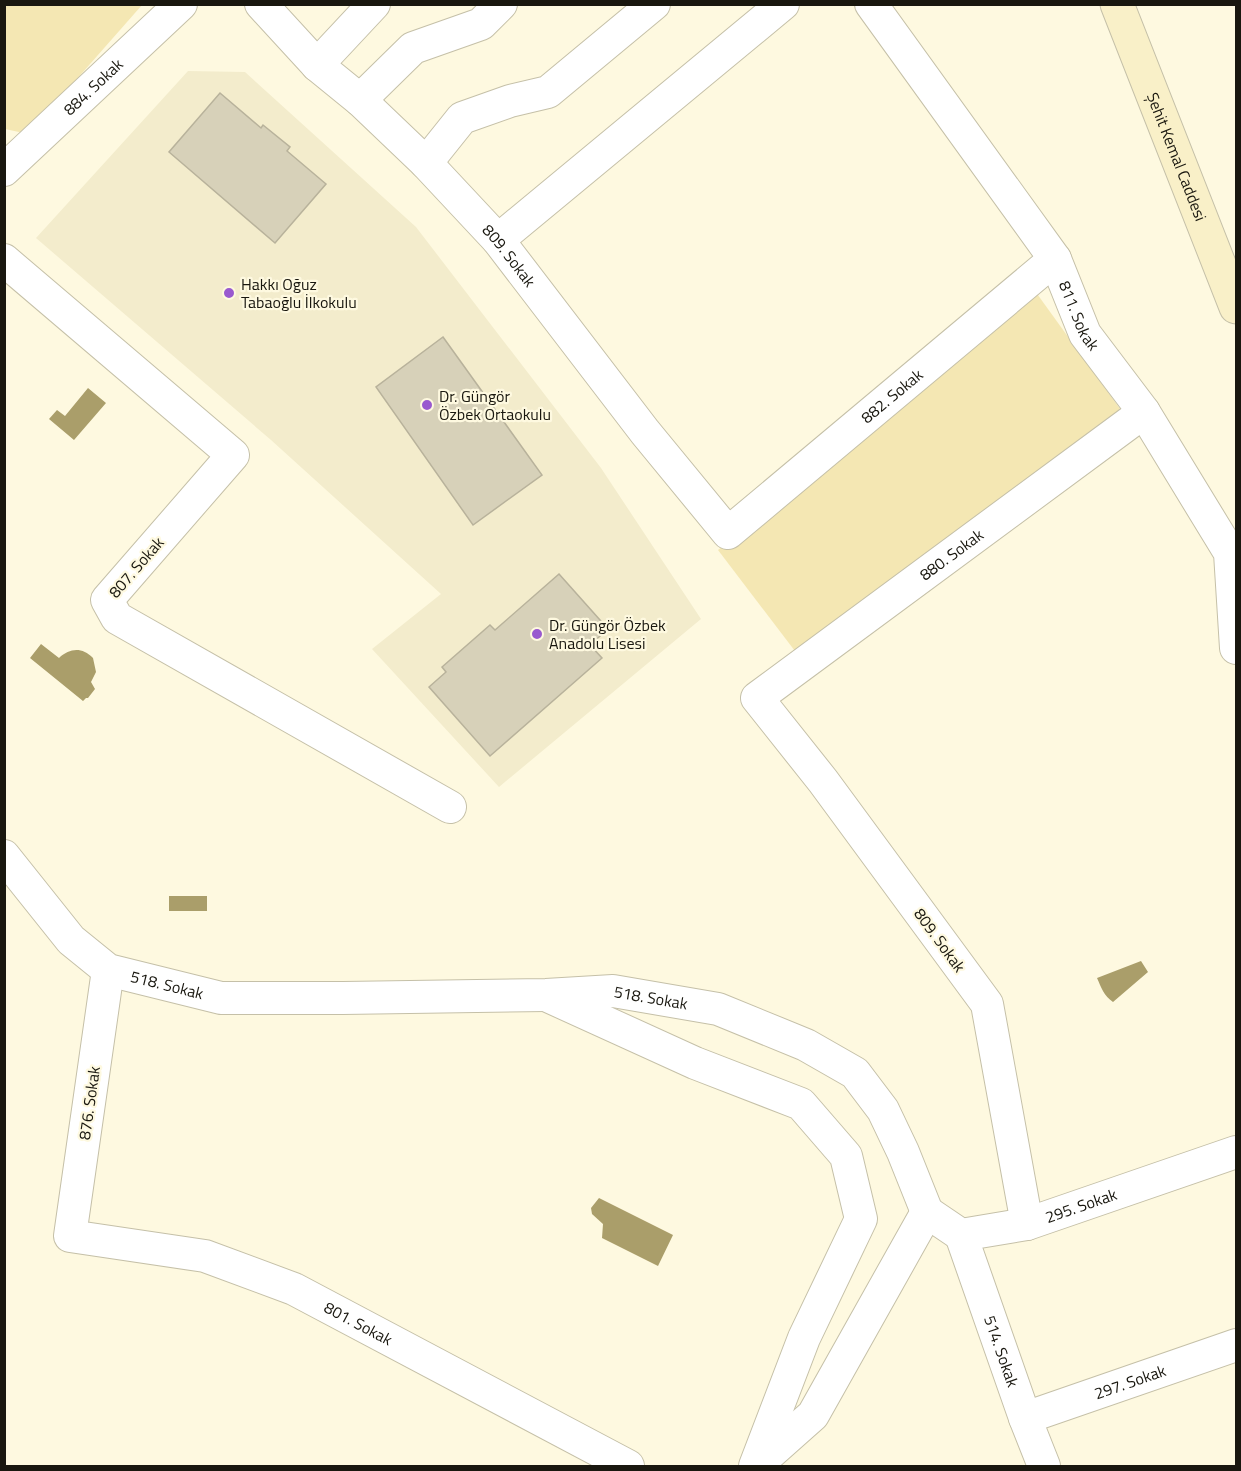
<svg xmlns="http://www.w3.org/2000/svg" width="1241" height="1471" font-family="'Titillium Web',sans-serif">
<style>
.built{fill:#f3eccc}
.green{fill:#f4e7b3}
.water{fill:#aa9e6a}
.building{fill:#d7d1b9;stroke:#b8b29b;stroke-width:1.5}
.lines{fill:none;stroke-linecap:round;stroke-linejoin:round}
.street-casing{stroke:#c5c0a8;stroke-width:34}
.secondary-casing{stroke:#c5c0a8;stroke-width:35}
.street{stroke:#fff;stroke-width:32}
.secondary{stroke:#f9f0c8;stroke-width:33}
.poi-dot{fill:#9959cf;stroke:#fef9e0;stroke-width:2}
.labels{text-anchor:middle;stroke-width:4.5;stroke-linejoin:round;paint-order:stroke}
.street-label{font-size:16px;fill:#19170f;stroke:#fef9e0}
.poi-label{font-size:16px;fill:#19170f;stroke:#fef9e0;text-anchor:start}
</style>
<rect width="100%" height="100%" fill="#fef9e0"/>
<polygon class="built" points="188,71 245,72 416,227 601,468 701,619 499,787 372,649 441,594 271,440 36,238"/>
<g class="green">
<polygon points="4,5 142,5 31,131 19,132 5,129"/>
<polygon points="1035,291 1123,413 801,659 718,550"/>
</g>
<g class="water">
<polygon points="88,388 106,403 74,440 49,419 57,410 65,416"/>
<path d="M41,644l18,14c11,-10 23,-11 34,0l3,14 -5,10 4,7 -7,9h-2l-3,3 -53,-43z"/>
<rect x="169" y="896" width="38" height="15"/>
<path d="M1141,961l7,11 -35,30c-9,-6 -12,-15 -16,-24z"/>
<polygon points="599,1198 673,1235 658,1266 602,1238 603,1224 592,1214 591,1208"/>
</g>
<g class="building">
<polygon points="220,93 261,128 263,125 290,147 287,151 326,184 275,243 169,152"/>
<polygon points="443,337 542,475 473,525 376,387"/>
<polygon points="559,574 608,629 590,645 602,658 490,756 429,687 446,672 442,667 490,625 495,630"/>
</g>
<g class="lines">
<defs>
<g id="street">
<path id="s1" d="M261,4l56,61 43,35 66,63 72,77 147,192 83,101 327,-274"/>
<path id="s2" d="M871,4l184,255 30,75 59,78 86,141 6,95"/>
<polyline points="317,65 374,4"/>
<polyline points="360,100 413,48 481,24 501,4"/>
<polyline points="426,163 462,118 510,101 548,92 654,4"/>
<path id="s3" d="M4,170l177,-166"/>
<polyline points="498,240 783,4"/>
<polyline points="4,260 233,455 107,600 117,618 450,807"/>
<path id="s4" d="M4,856l67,84 37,30 113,28h122l203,-3 67,-4 105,18 88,36 49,28 28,37 20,42 24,60"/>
<path id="s5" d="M108,970l-38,266 135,20 89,33 334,177"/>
<polyline points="550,997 695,1063 801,1104 846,1156 861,1219 804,1338 755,1466"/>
<path id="s6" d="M927,1212l34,23 66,-11 209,-72"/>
<path id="s7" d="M1027,1224l-40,-220 -164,-223 -66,-83 387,-286"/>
<path id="s8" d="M961,1235l64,183 19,48"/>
<path id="s9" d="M1025,1418l211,-73"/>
<polyline points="759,1463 813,1415 927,1212"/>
</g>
<g id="secondary">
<path id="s10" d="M1117,4l119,303"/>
</g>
</defs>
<use href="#street" class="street-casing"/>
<use href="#secondary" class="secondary-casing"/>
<use href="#street" class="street"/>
<use href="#secondary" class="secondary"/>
</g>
<g class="poi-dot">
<circle cx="229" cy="293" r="6"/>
<circle cx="427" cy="405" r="6"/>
<circle cx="537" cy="634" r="6"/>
</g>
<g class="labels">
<g class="street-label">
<text dy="6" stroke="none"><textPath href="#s3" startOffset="122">884. Sokak</textPath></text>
<text dy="6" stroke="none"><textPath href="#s10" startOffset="164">Şehit Kemal Caddesi</textPath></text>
<text dy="6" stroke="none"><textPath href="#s1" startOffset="354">809. Sokak</textPath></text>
<text dy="6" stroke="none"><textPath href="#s2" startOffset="376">811. Sokak</textPath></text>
<text dy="6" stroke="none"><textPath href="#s1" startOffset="921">882. Sokak</textPath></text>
<text dy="6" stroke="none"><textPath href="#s7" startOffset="848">880. Sokak</textPath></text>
<text transform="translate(136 567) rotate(-49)" y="6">807. Sokak</text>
<text transform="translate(940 940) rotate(54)" y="6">809. Sokak</text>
<text dy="6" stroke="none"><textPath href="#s4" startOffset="216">518. Sokak</textPath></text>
<text dy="6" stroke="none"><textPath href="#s4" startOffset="702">518. Sokak</textPath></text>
<text transform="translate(89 1103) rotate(-82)" y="6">876. Sokak</text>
<text dy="6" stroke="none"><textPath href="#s6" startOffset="165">295. Sokak</textPath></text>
<text dy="6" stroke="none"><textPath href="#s5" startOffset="573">801. Sokak</textPath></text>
<text dy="6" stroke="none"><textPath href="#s8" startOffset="123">514. Sokak</textPath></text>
<text dy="6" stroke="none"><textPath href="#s9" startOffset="111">297. Sokak</textPath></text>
</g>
<g class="poi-label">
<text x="241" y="290">Hakkı Oğuz<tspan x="241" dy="18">Tabaoğlu İlkokulu</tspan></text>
<text x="439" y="402">Dr. Güngör<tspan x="439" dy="18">Özbek Ortaokulu</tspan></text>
<text x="549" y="631">Dr. Güngör Özbek<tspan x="549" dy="18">Anadolu Lisesi</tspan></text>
</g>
</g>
<rect width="1241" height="1471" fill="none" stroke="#19170f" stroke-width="12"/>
</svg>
